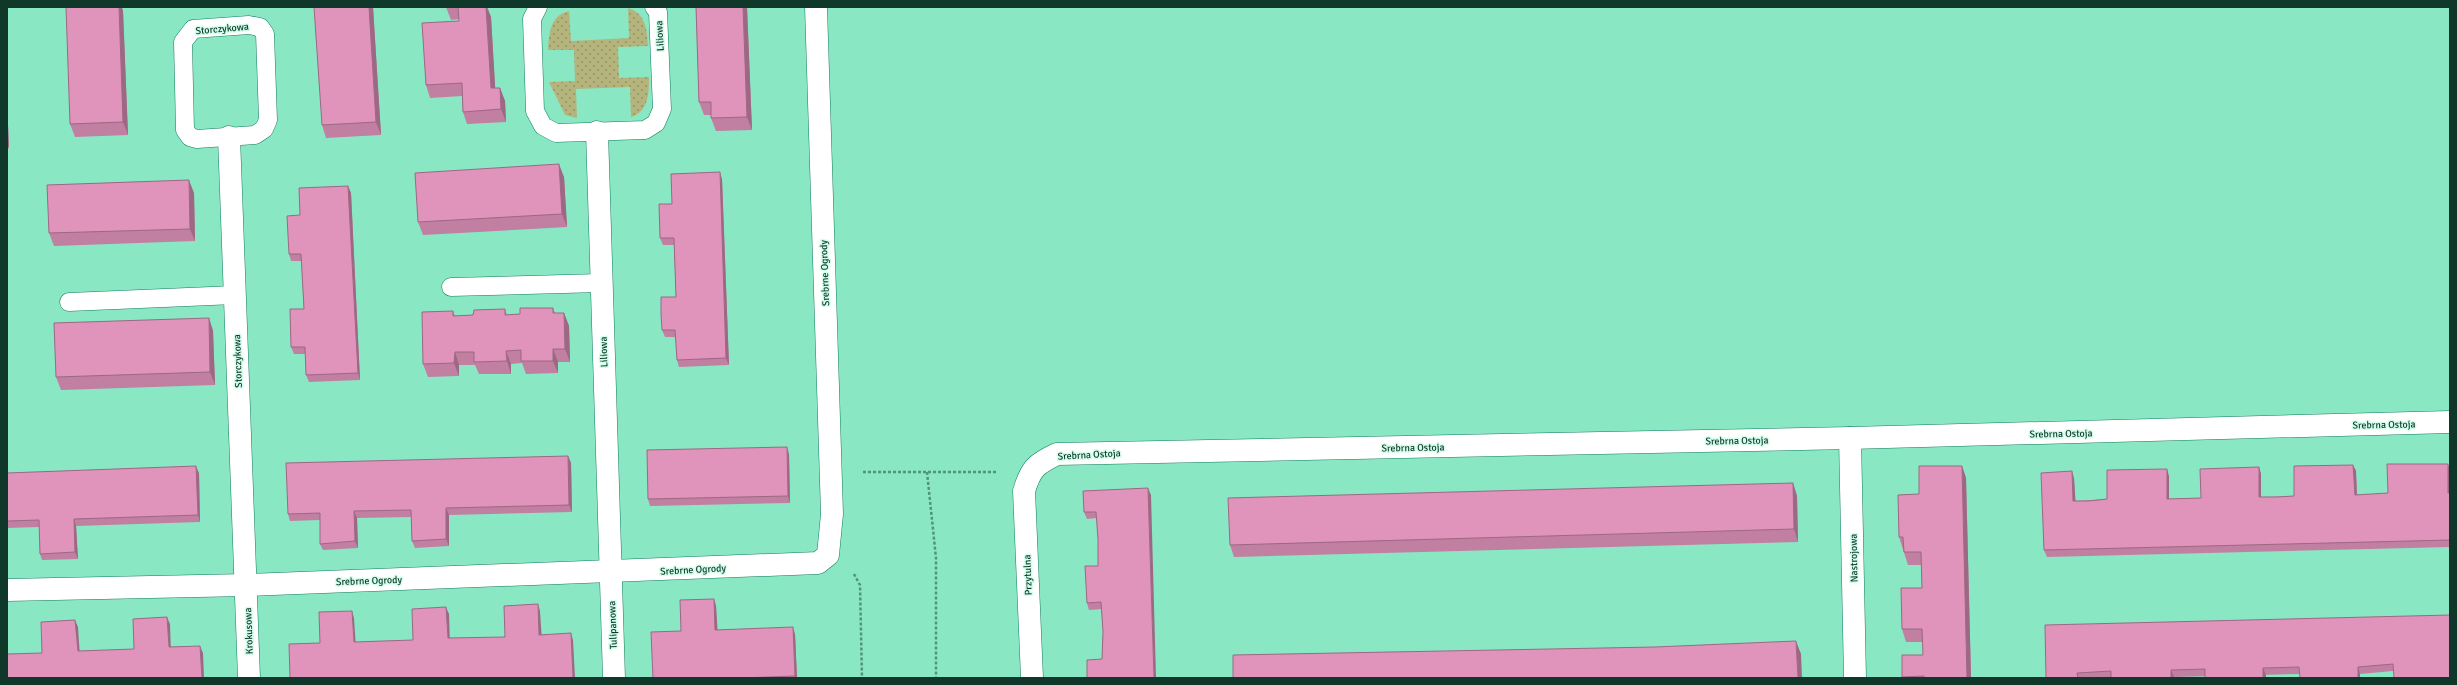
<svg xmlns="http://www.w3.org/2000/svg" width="2457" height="685" font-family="Signika,sans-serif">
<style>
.grass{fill:url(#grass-dots)}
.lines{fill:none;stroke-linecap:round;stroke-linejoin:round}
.lane-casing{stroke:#0f7d5e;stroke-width:19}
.street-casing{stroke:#0f7d5e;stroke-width:23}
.path{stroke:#50947b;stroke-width:2.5;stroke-dasharray:3 2;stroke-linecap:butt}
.lane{stroke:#fff;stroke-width:18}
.street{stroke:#fff;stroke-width:22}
.wall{fill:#c17fa1}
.shaded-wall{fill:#9d6883}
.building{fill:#e094bb;stroke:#9d6883}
.labels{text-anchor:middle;stroke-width:3;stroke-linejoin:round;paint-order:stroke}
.street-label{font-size:10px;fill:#0f382a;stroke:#d2feeb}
</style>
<defs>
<pattern id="grass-dots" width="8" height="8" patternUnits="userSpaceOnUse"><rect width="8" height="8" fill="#b4b47c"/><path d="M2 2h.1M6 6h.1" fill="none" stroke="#919366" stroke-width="1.8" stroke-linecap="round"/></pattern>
</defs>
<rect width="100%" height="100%" fill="#8ae7c4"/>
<path class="grass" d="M628,8c18,6 19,21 20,38l-30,1 1,31 30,-1c0,15 0,35 -18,40l-1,-30 -54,2 1,29 -12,-3 -16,-33 26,-1 -1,-31h-26c1,-16 2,-35 21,-39l2,30 58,-3z"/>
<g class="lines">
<defs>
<g id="lane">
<polyline points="538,7 532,19 535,111 543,126 556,133 645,130 656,123 662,109 658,12 654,7"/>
<polygon points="249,25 260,27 265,34 268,120 264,129 255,135 197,139 190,137 185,130 183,42 193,29"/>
<polyline points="451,287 601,283"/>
<polyline points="69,302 235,295"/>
</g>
<g id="street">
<polyline points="597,132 614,678"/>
<polyline points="229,137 249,678"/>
<polyline points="1850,438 1855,678"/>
<polyline points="7,590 246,585 818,563 828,555 832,514 816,7"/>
<path d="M1032,678l-8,-187c7,-23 12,-27 33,-37l793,-16 600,-16"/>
</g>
</defs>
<use href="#lane" class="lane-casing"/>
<use href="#street" class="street-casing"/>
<g class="path">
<polyline points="863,472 998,472"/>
<polyline points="927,472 936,558 936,678"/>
<polyline points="854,574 860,585 862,678"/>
</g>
<use href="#lane" class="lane"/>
<use href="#street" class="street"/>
</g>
<g class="wall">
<polygon points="373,7 381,135 326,138 322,125"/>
<polygon points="446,7 487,7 491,17 495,88 500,88 505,101 506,122 467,124 463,112 462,96 430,98 426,85 459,21 459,19 451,20"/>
<polygon points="696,7 747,7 752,130 716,131 711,118 711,115 704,115 699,102"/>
<polygon points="123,11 128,135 75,137 70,124"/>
<polygon points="7,101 9,148 7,149"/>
<polygon points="564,177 567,227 423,235 418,222"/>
<polygon points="722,179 729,365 679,367 677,360 676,337 665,337 662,330 676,297 674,245 663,245 660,238 672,204"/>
<polygon points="348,186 351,193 360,380 309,382 306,375 306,354 294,354 291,347 304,309 302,261 291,261 289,254 300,215"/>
<polygon points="194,193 195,241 54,246 49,233"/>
<polygon points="553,308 555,313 564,313 569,326 570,362 558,362 558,373 526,374 522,363 511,364 511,374 479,374 475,365 459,365 459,376 428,377 423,364 453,311 455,316 473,315 505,309 507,315 520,314"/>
<polygon points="209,318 213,331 215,385 61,390 56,377"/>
<polygon points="789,454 790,503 650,506 648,499"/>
<polygon points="568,456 571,463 572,512 449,515 449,546 415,548 412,541 411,517 357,518 358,548 323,550 320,544 320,520 290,521 288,514"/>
<polygon points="2353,465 2356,471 2357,495 2388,493 2450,470 2450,547 2047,557 2044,550 2074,478 2075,501 2107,499 2169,476 2169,499 2201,498 2259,467 2261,474 2261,497 2294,496"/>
<polygon points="1962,466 1966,478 1971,678 1903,678 1902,677 1923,655 1923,642 1906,642 1902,629 1922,588 1921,565 1908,565 1899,537 1919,494"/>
<polygon points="7,473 199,473 200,522 76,526 78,559 42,560 40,554 39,527 7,528"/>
<polygon points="1793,483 1797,496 1798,542 1234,557 1230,545"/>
<polygon points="1151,495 1102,659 1103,632 1102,609 1089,610 1087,603 1098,566 1098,539 1097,518 1087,519 1084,512"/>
<polygon points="714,599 716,606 717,630 795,634 797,678 653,678 681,631"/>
<polygon points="2450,615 2393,671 2360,674 2299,674 2174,677 2174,678 2046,678"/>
</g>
<g class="shaded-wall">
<polygon points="119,7 122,7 123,11 128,135 123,122"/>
<polygon points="369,7 373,7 381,135 376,122"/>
<polygon points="486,7 487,7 491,17 496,101 491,88"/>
<polygon points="743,7 747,7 752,130 747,117"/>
<polygon points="500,88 505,101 506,122 501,109"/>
<polygon points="7,101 9,148 7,143"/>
<polygon points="559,164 564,177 567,227 562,214"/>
<polygon points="720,172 722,179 729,365 726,358"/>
<polygon points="189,180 194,193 195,241 190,229"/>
<polygon points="348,186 351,193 360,380 358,373"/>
<polygon points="564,313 569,326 570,362 565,349"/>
<polygon points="209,318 213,331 215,385 210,372"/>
<polygon points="553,349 558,362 558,373 553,361"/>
<polygon points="506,351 511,364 511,374 507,361"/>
<polygon points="455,352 459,365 459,376 454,363"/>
<polygon points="787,447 789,454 790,503 788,496"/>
<polygon points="568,456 571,463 572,512 569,505"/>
<polygon points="2448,464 2450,470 2450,499 2448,493"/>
<polygon points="2353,465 2356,471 2357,502 2355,495"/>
<polygon points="196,466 199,473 200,522 198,515"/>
<polygon points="1962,466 1966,478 1971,678 1967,678"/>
<polygon points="2259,467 2261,474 2261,504 2259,497"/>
<polygon points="2167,469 2169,476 2169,505 2167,499"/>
<polygon points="2072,471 2074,478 2076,508 2073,501"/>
<polygon points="1793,483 1797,496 1798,542 1794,529"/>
<polygon points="1148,488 1151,495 1156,678 1154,678"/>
<polygon points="446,508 449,515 449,546 446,539"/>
<polygon points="354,511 357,518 358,548 355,541"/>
<polygon points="74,519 76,526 78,559 75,552"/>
<polygon points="714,599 716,606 718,636 715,630"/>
<polygon points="538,604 540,611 542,642 539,635"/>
<polygon points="446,607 449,614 450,645 448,638"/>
<polygon points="352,611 354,618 356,649 354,642"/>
<polygon points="167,617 170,624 171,654 169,647"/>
<polygon points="75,620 78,627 80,658 78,651"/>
<polygon points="793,627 795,634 797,678 795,678 795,676"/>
<polygon points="571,633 573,640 575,678 573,678"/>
<polygon points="1796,641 1801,654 1802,678 1798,678"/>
<polygon points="200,646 203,653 204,678 202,678"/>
<polygon points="2358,667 2360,674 2360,678 2358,678"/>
<polygon points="2263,668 2266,675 2266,678 2263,678"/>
<polygon points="2171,670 2174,677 2174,678 2171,678"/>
</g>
<g class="building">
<polygon points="66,7 119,7 123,122 70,124"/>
<polygon points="314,7 369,7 376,122 322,125"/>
<polygon points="458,7 486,7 491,88 500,88 501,109 463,112 462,83 426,85 422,23 459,21"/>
<polygon points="696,7 743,7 747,117 711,118 711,102 699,102"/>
<polygon points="559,164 562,214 418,222 415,173"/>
<polygon points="720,172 726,358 677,360 675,330 662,330 661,314 661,297 676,297 674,238 660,238 659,204 672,204 671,174"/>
<polygon points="189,180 190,229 49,233 47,185"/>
<polygon points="348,186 358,373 306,375 305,347 291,347 290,309 304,309 301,254 289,254 287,216 300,215 299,188"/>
<polygon points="520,308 553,308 553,313 564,313 565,349 553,349 553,361 521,361 521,350 506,351 507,361 474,362 474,352 455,352 454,363 423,364 422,312 453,311 453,316 473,315 474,310 505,309 505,315 520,314"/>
<polygon points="209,318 210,372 56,377 54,323"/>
<polygon points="787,447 788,496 648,499 647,450"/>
<polygon points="568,456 569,505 446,508 446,539 412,541 411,510 354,511 355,541 320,544 320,513 288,514 286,463"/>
<polygon points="2387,464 2448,464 2448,493 2450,493 2450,540 2044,550 2041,473 2072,471 2073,501 2089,501 2107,499 2107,470 2167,469 2167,499 2201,498 2200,469 2259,467 2259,497 2277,497 2294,496 2294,466 2353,465 2355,495 2388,493"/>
<polygon points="196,466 198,515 74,519 75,552 40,554 39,520 7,521 7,473"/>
<polygon points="1919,466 1962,466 1967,678 1924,678 1924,676 1902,677 1902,655 1923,655 1922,629 1902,629 1901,588 1922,588 1921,552 1904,552 1903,537 1899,537 1898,495 1919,494"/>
<polygon points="1793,483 1794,529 1230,545 1228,498"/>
<polygon points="1148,488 1154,678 1087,678 1087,660 1102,659 1103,632 1101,602 1087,603 1085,566 1098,566 1098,539 1096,512 1084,512 1083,491"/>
<polygon points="714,599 715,630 793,627 795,676 742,678 653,678 651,632 681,631 680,600"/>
<polygon points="538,604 539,635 571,633 573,678 290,678 289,644 320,643 319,612 352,611 354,642 413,640 412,609 446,607 448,638 505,637 504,606"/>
<polygon points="2450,615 2450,678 2394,678 2393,664 2358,667 2358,678 2300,678 2299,667 2263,668 2263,678 2205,678 2205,669 2171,670 2171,678 2111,678 2111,671 2077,673 2078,678 2046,678 2045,625"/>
<polygon points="167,617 169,647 200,646 202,678 7,678 7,654 42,653 41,622 75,620 78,651 134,649 133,619"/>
<polygon points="1796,641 1798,678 1233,678 1233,655 1655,647"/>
</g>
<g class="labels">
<g class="street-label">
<text transform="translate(222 28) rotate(-5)" y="4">Storczykowa</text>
<text transform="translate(659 36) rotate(-93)" y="4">Liliowa</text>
<text transform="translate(824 273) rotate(-92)" y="4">Srebrne Ogrody</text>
<text transform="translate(603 352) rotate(-92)" y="4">Liliowa</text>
<text transform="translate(237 361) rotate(-92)" y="4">Storczykowa</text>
<text transform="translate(2384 424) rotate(-1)" y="4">Srebrna Ostoja</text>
<text transform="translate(2061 433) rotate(-1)" y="4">Srebrna Ostoja</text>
<text transform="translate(1737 440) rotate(-1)" y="4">Srebrna Ostoja</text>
<text transform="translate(1413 447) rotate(-1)" y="4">Srebrna Ostoja</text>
<text transform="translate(1089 454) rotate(-3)" y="4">Srebrna Ostoja</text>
<text transform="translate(1853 558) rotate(-91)" y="4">Nastrojowa</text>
<text transform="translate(693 569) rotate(-3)" y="4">Srebrne Ogrody</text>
<text transform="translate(1027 575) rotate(-92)" y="4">Przytulna</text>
<text transform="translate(369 580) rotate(-2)" y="4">Srebrne Ogrody</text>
<text transform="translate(612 625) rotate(-92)" y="4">Tulipanowa</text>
<text transform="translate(248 631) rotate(-92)" y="4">Krokusowa</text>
</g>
</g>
<rect width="2457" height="685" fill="none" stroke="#0f382a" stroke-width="16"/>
</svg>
